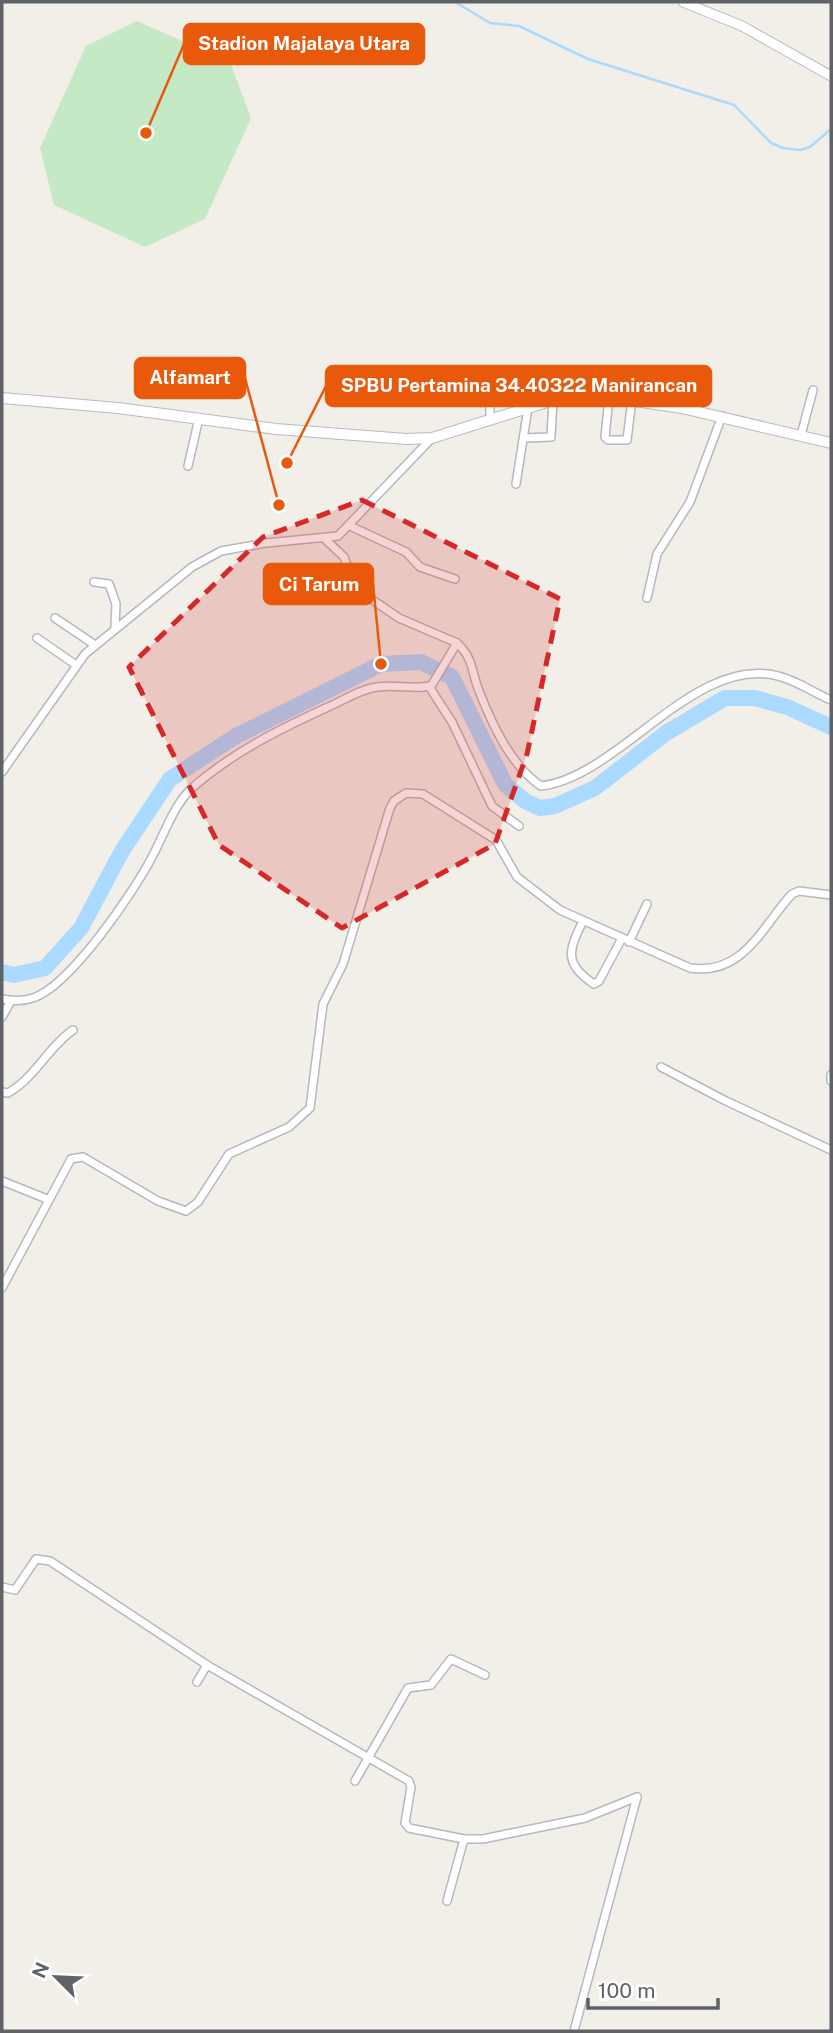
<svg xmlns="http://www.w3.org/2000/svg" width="833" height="2033" font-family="'Public Sans',sans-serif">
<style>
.green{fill:#c5e8c5}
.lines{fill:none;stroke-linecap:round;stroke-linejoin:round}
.stream{stroke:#aadaff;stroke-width:2.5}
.river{stroke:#aadaff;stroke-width:16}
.minor-casing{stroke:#b5b8bc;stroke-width:10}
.tertiary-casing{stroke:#b5b8bc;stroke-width:11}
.secondary-casing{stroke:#b6babf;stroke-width:12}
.minor{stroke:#fff;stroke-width:7}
.tertiary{stroke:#fff;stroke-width:9}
.secondary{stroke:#fff;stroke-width:10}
.marked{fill:#d62828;fill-opacity:0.2;stroke:#d62828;stroke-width:5;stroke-dasharray:14 9;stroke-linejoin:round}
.leader{fill:none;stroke:#e8590c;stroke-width:2.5}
.callout-dot{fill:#e8590c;stroke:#fff;stroke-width:2.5}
.callout{fill:#e8590c;stroke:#e8590c;stroke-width:2.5}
.callout-label{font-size:19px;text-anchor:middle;font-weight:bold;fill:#fff}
</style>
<rect width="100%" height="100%" fill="#f1efe8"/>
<polygon class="green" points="137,21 230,62 251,118 205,219 145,247 54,205 40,148 86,46"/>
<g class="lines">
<polyline class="stream" points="455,2 490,23 519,26 588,59 734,105 771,143 783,148 800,150 810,147 831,129"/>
<polyline class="river" points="2,972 14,975 45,968 81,928 122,851 170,779 236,736 381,664 421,662 452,677 505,784 525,801 540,808 555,806 595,788 666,733 725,698 755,698 787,707 831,727"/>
<defs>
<g id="minor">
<polyline points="609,397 605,437 608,440 627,440 632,399"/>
<polyline points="490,418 490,393 496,371"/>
<polyline points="801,435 813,390"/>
<polyline points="524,438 551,437 553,399"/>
<polyline points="188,466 199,418"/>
<polyline points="516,484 528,408"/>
<polyline points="350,526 406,552 420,567 455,579"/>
<polyline points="325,539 344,557 353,582 374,601 399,618 457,643"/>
<polyline points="94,582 109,584 116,604 115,627"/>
<polyline points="647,598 657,554 690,502 722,416"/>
<polyline points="55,618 95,645"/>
<polyline points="37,638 76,665"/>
<polyline points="2,772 85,654 192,567 221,551 266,543 338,536 432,438"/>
<path d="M519,826l-27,-20 -40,-84 -22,-34 27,-45c17,16 14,28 22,48 13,33 32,75 62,95 78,-9 154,-132 237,-110 18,4 36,17 53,24"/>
<path d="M583,921c-15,30 -19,43 11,63l5,-3 22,-41"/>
<polyline points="629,942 647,904"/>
<path d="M2,999c10,2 22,2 31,-1 37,-12 101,-106 119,-141 12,-22 21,-51 40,-69 41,-36 88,-59 136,-81 14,-6 29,-16 44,-19 20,-5 39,2 58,-2"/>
<polyline points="2,1017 11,1001"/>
<polyline points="661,1067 726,1101 831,1150"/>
<polyline points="831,1075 831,1081"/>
<path d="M2,1092l6,1c27,-15 40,-46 65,-63"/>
<polyline points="2,1181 47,1199"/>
<path d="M2,1288l69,-129 12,-2 75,44 28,10 12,-9 31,-48 60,-27 21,-19 13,-104 20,-40 47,-156 4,-7 12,-8 17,1 73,46 21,37 43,33 130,58c54,8 73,-43 102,-74l7,-3 32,4"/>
<polyline points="2,1587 15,1590 36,1559 50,1561 207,1665 409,1781 411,1787 405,1823 409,1828 464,1839 483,1839 585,1818 637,1797"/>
<polyline points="197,1682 207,1665"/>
<polyline points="355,1781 408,1688 431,1685 451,1659 485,1675"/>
<polyline points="447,1901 464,1839"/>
<polyline points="574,2031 637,1797"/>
</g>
<polyline id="tertiary" points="683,2 742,26 831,76"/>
<polyline id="secondary" points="2,398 118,408 276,429 406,439 432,438 566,396 609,397 682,408 831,443"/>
</defs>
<use href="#minor" class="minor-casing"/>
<use href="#tertiary" class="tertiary-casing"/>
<use href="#secondary" class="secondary-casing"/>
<use href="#minor" class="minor"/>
<use href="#tertiary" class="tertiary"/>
<use href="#secondary" class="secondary"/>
</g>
<path class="marked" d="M362,500l198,99 -33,155 -32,90 -153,84 -123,-83 -90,-178 134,-130z"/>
<path class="leader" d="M146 133L184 44M279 505L245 378M287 463L326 386M381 664L373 584"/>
<g class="callout-dot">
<circle cx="146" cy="133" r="7"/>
<circle cx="279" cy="505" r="7"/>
<circle cx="287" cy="463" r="7"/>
<circle cx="381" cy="664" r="7"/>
</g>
<g class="callout">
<rect x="184" y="24" width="240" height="40" rx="7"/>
<rect x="135" y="358" width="110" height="40" rx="7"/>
<rect x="326" y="366" width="385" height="40" rx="7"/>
<rect x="264" y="564" width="109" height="40" rx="7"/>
</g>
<g class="callout-label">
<text x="304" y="50">Stadion Majalaya Utara</text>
<text x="190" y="384">Alfamart</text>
<text x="519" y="392">SPBU Pertamina 34.40322 Manirancan</text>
<text x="319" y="591">Ci Tarum</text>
</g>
<rect width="833" height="2033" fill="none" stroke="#5f6368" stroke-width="7"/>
<g transform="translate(56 1977) rotate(294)" stroke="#ffffff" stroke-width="5" paint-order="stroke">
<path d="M0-5L12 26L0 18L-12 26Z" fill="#5f6368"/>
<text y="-10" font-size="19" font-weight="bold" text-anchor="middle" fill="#5f6368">N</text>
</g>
<path d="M588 1998v10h130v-10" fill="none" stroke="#5f6368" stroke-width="3.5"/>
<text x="598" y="1998" font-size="21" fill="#5f6368" stroke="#ffffff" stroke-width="5" paint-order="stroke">100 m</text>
</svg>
